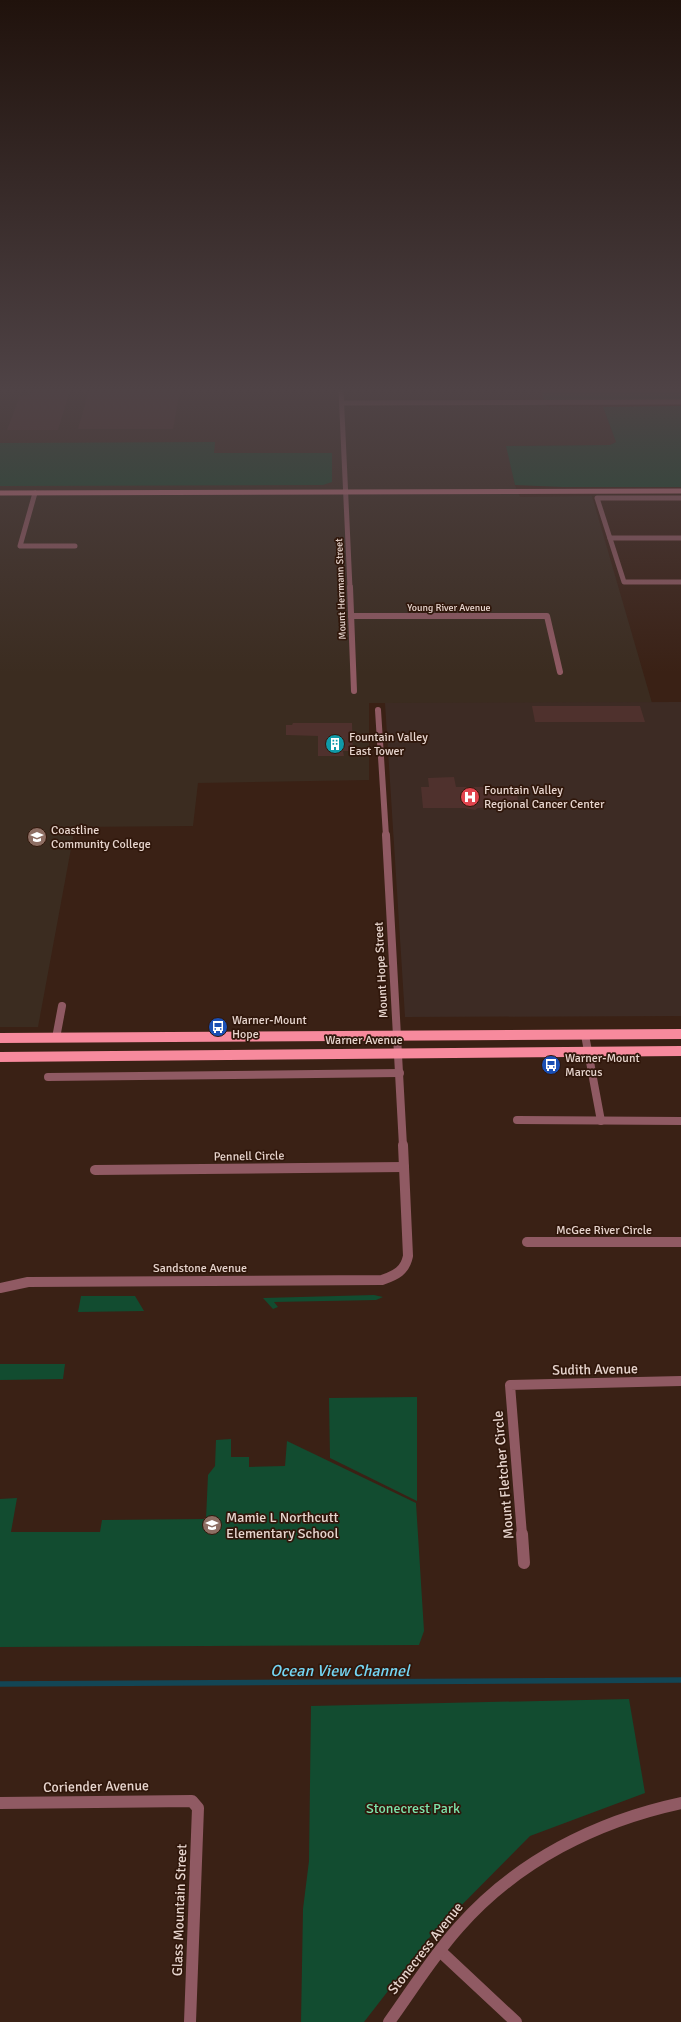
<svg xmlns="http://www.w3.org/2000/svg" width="681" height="2022" font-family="Signika,sans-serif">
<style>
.commercial{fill:#3b2c20}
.medical{fill:#3d2b24}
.green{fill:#124c30}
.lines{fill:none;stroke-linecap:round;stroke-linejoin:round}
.stream{stroke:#134655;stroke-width:5.5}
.building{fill:#4f312d}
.street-far4{stroke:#905a63;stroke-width:5}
.street-far3{stroke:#905a63;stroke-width:6}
.street-far2{stroke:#905a63;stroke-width:8}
.street-far1{stroke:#905a63;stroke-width:10}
.street{stroke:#905a63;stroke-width:12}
.secondary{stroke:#ca7584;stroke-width:5}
.primary{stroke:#f78a9d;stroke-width:10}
.labels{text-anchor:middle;stroke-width:3.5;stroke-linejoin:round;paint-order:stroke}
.far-street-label{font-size:10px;fill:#e7d5ce;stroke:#30170b}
.poi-label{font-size:12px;fill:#e7d5ce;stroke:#30170b;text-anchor:start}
.street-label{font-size:12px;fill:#e7d5ce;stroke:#30170b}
.near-street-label{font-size:14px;fill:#e7d5ce;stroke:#30170b}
.near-poi-label{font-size:14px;fill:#e7d5ce;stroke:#30170b;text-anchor:start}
.near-park-label{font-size:14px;fill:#7ee5ac;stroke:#30170b}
.near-water-label{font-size:16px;font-style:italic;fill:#74d6f4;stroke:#30170b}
</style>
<rect width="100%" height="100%" fill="#3a2115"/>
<polygon class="commercial" points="0,390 541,390 547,407 603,407 616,442 610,445 507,446 515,485 520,497 592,496 652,703 369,703 369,780 198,783 193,826 75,827 38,1027 0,1027"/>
<polygon class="medical" points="681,702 681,1016 405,1017 385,703"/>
<g class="green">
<polygon points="541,390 681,390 681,400 544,400"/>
<polygon points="681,406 681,487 562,487 515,485 506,446 610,445 616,442 603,407"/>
<polygon points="215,442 214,453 332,453 332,482 323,485 0,486 0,443"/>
<polygon points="374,1295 383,1297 376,1300 274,1302 278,1307 273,1309 263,1298"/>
<polygon points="81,1296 135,1296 144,1311 78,1312"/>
<polygon points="0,1364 65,1364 63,1379 0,1380"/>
<polygon points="417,1397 417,1501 330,1458 329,1398"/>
<polygon points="231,1439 231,1457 249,1457 249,1467 285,1466 287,1441 416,1503 424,1631 419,1645 0,1647 0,1499 17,1498 11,1532 100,1532 102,1520 206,1519 208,1475 215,1466 216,1440"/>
<polygon points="629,1699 645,1793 530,1836 429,1938 364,2022 301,2022 303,1909 309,1861 311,1706"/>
</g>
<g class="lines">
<polyline class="stream" points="0,1684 681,1680"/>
</g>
<g class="building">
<polygon points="32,390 70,390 58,430 7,430 20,396 30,395"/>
<polygon points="89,390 180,390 173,429 78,429"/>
<polygon points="532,706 640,706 645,722 535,722"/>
<polygon points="293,723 352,723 353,751 343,751 344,756 318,756 318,736 286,735 286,725 292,725"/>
<polygon points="454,777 456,787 516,787 519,807 478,808 475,810 464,808 423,808 421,787 429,787 428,778"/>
</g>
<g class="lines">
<g class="street-far4">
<polyline points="341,390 350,588"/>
<polyline points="342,403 681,402"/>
<polyline points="35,493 20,546 75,546"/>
<polyline points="681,498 597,498 624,582 681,582"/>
<polyline points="610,538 681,538"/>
</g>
<g class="street-far3">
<polyline points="350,587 354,691"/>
<polyline points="351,616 547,616 560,672"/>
<polyline points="378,710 386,836"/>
</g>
<g class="street-far2">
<polyline points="386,835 403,1146"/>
<polyline points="585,1035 601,1121"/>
<polyline points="56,1038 62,1006"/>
<polyline points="48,1077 400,1073"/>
<polyline points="517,1120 681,1121"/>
</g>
<g class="street-far1">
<polyline points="95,1170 404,1167"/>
<polyline points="527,1242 681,1242"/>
<path d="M0,1288l28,-6 354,-2c14,-5 23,-9 26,-24l-5,-111"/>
<polyline points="522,1535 510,1385 681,1381"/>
</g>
<g class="street">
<polyline points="522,1534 524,1563"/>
<polyline points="0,1803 192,1801 198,1808 190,2022"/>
<polyline points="440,1951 516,2022"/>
<path d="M389,2022c23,-32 44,-66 70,-95 58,-66 138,-106 222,-124"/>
</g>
<polyline class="secondary" points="0,493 681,491"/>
<g class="primary">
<polyline points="0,1038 681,1034"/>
<polyline points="0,1057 681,1051"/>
</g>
</g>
<linearGradient id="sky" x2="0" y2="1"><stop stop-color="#20120c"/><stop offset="0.58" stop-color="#4f4346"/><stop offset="1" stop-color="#4f4346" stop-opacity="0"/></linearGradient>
<rect width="681" height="673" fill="url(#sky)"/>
<defs>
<symbol id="building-disc" viewBox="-11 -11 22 22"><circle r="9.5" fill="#0f9aa8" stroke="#30170b"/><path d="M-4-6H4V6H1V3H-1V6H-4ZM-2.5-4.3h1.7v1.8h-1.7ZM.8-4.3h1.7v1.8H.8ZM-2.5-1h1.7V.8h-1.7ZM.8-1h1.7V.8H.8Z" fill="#fff"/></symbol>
<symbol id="hospital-disc" viewBox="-11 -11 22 22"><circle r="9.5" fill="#e0444e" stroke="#30170b"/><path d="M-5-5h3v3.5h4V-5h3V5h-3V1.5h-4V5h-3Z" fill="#fff"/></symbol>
<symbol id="school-disc" viewBox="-11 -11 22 22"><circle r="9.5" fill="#8d6e63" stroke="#30170b"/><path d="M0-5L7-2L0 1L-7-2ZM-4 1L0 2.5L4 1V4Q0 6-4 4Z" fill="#fff"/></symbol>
<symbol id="bus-disc" viewBox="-11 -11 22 22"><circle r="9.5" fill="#1a4fb4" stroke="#30170b"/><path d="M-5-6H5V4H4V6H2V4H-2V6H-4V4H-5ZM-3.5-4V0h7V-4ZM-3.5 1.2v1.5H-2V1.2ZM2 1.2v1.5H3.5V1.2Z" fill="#fff"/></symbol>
</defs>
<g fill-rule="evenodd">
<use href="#building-disc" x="324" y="733" width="22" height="22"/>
<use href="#hospital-disc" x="459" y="786" width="22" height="22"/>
<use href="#school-disc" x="26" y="826" width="22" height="22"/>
<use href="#bus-disc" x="207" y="1016" width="22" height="22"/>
<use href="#bus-disc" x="540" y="1054" width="22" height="22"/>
<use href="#school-disc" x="201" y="1514" width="22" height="22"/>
</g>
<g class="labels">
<g class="far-street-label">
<text transform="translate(340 589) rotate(-92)" y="4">Mount Herrmann Street</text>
<text x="449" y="611">Young River Avenue</text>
</g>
<g class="poi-label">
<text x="349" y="741">Fountain Valley<tspan x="349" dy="14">East Tower</tspan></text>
<text x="484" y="794">Fountain Valley<tspan x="484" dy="14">Regional Cancer Center</tspan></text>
<text x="51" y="834">Coastline<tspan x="51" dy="14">Community College</tspan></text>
<text x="232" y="1024">Warner-Mount<tspan x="232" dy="14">Hope</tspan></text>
<text x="565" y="1062">Warner-Mount<tspan x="565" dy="14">Marcus</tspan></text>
</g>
<g class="street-label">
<text transform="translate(381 970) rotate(-93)" y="4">Mount Hope Street</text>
<text x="364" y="1044">Warner Avenue</text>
<text transform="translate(249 1156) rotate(-1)" y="4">Pennell Circle</text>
<text x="604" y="1234">McGee River Circle</text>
<text x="200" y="1272">Sandstone Avenue</text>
</g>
<g class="near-street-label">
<text transform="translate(595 1369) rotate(-1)" y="5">Sudith Avenue</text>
<text transform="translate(503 1475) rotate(-95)" y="5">Mount Fletcher Circle</text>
<text transform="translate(96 1786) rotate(-1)" y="5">Coriender Avenue</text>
<text transform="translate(179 1910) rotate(-88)" y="5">Glass Mountain Street</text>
<text transform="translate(425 1948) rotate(-52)" y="5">Stonecress Avenue</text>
</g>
<g class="near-poi-label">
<text x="226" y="1522">Mamie L Northcutt<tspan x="226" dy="16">Elementary School</tspan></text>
</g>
<g class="near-park-label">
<text x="413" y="1813">Stonecrest Park</text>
</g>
<g class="near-water-label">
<text x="340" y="1676">Ocean View Channel</text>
</g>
</g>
</svg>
